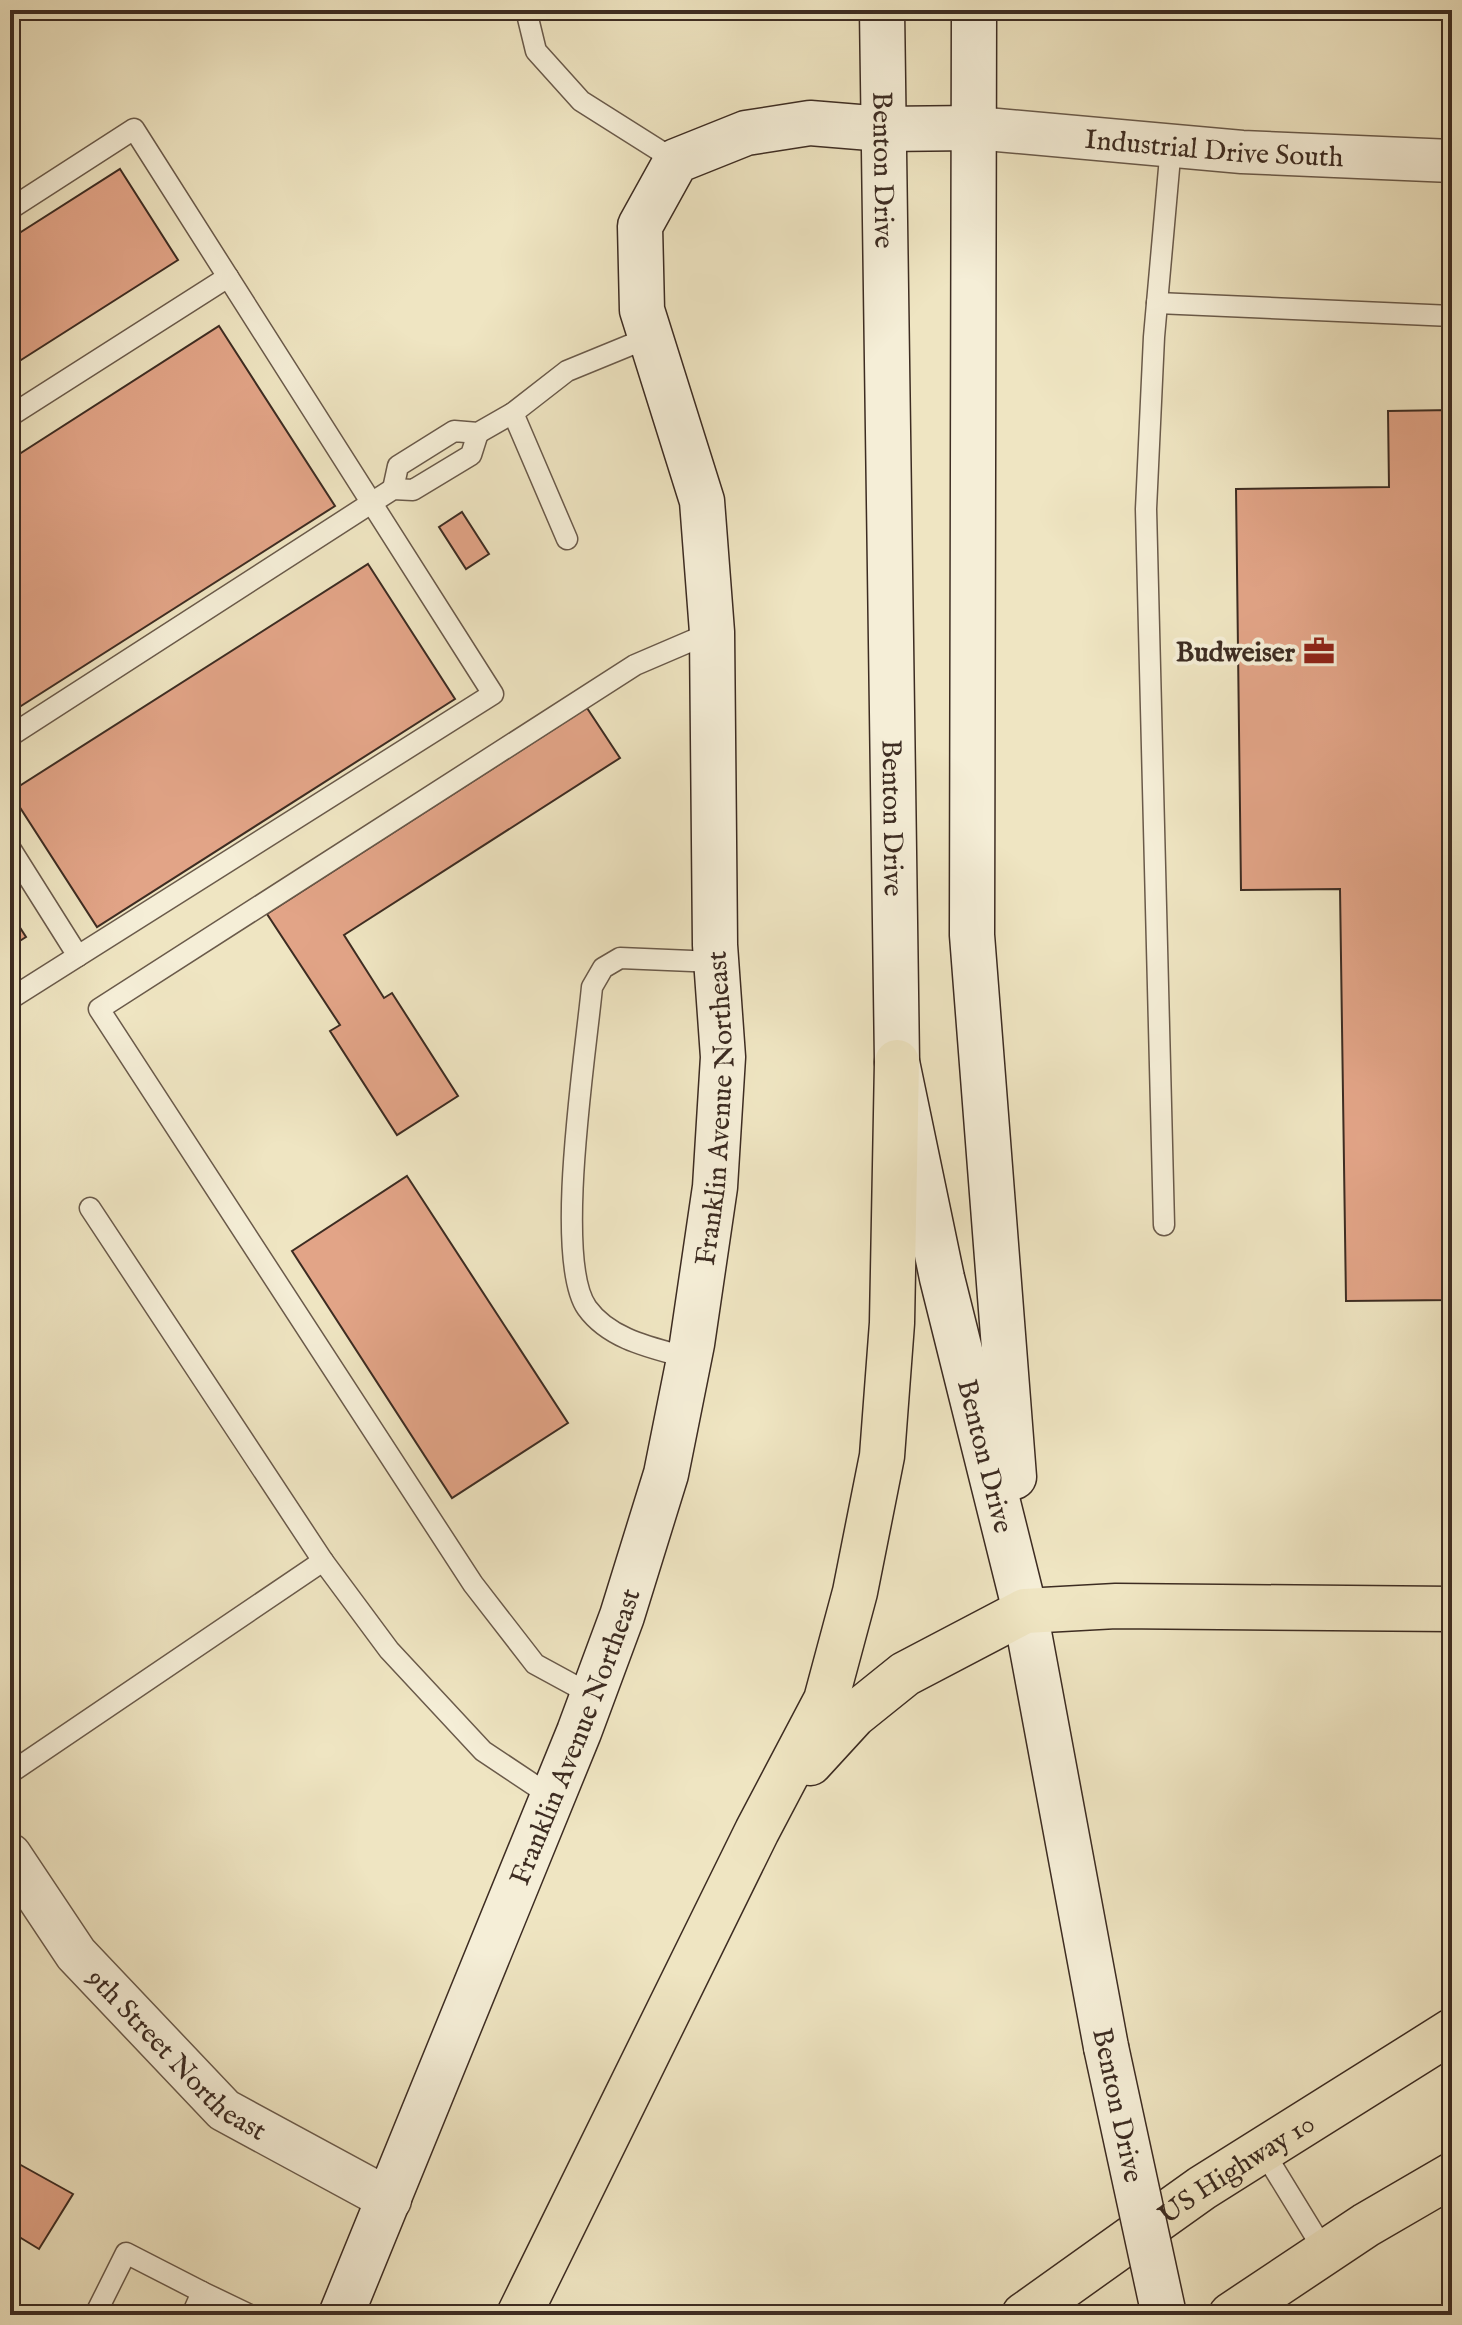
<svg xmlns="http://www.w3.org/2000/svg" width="1462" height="2325" font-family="'IM FELL English',serif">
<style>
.building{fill:#e2a487;stroke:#3d2c22;stroke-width:2}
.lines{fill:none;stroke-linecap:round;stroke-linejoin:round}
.lane-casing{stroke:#6a5a4a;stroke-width:23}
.street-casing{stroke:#6a5a4a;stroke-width:45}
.secondary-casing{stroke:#3d2c22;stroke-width:47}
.highway-casing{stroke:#3d2c22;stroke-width:47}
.lane{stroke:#f5eed7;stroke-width:20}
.street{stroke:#f5eed7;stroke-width:42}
.secondary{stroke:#f5eed7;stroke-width:44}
.highway{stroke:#efe5c2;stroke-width:44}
.secondary-bridge-casing{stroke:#3d2c22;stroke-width:47;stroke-linecap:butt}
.secondary-bridge{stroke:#f5eed7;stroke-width:44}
.labels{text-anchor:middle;stroke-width:8;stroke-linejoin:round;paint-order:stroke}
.street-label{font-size:28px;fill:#3d2c22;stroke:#f5eed7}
.poi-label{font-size:28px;font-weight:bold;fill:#3d2c22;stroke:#f5eed7;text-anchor:end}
</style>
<rect width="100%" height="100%" fill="#efe5c2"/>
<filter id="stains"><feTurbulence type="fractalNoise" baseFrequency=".0025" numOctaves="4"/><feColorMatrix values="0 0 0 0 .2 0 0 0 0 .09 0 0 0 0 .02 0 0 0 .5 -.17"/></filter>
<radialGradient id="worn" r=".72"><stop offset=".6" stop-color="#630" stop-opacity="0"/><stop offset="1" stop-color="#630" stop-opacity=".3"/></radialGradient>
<g class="building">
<polygon points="120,169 178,260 10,367 10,239"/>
<polygon points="219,326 335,506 10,713 10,460"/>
<polygon points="1452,410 1452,1300 1346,1301 1340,889 1241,890 1236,489 1389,487 1388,411"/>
<polygon points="462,512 489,554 466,569 439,527"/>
<polygon points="368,564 455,699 97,927 10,792"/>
<polygon points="587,708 620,758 344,935 384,998 392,993 458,1096 397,1135 330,1031 340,1025 267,914"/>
<polygon points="10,912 26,937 10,947"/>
<polygon points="407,1176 568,1423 452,1498 292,1251"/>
<polygon points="10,2159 73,2194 39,2249 16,2235 10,2244"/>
</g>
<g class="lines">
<defs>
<g id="lane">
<polyline points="526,10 536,51 581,101 676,161"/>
<polyline points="10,209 134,129 493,694 78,956"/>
<polyline points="1157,303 1452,316"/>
<polyline points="513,413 567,539"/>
<polyline points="10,416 228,277"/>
<polyline points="393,489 398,466 454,431 478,433 513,413 567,371 650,337"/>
<polyline points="10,736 393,489 413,490 471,455 478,433"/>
<polyline points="10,848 78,956 10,999"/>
<polyline points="90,1208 323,1561 389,1650 483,1751 552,1797"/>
<polyline points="1164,1225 1146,509 1154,337 1171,146"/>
<path d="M689,1358c-36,-10 -79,-18 -102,-50 -34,-48 -1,-256 5,-321l11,-19 17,-10 96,4"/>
<polyline points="592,1695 535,1664 473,1584 99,1009 635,665 712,632"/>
<polyline points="10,1773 323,1561"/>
<polyline points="1262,2149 1325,2252"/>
<polyline points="95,2315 126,2253 202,2292"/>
<polyline points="192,2315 202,2292 250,2315"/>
</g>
<g id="street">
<path id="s1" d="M975,128l267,24 210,9"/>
<path id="s2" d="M10,1855l66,99 148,156 166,90"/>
</g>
<g id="secondary">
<path id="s3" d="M882,10l15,1052 45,216 83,333 81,436"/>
<polyline points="974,10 972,935 1014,1477"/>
<path id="s4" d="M341,2315l238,-583 43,-116 44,-142 26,-130 23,-157 8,-130 -8,-112 -3,-313 -10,-131 -60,-191 -2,-84 36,-65 70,-28 64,-10 73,6 92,-1"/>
</g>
<g id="highway">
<polyline points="810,1763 854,1715 905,1674 1025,1611 1116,1606 1452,1609"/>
<polyline points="519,2315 757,1831 826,1700 855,1592 882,1456 892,1323 897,1062"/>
<path id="s5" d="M1024,2315l178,-127 250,-157"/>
<polyline points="1231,2315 1366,2225 1452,2175"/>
</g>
</defs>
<use href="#lane" class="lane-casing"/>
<use href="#street" class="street-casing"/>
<use href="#secondary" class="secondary-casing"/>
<use href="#highway" class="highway-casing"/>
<use href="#lane" class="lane"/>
<use href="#street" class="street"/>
<use href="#secondary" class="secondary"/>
<use href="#highway" class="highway"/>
<defs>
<polyline id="secondary-bridge" points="1106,2047 1164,2315"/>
</defs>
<use href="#secondary-bridge" class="secondary-bridge-casing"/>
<use href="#secondary-bridge" class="secondary-bridge"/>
</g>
<defs>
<symbol id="office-bare" viewBox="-9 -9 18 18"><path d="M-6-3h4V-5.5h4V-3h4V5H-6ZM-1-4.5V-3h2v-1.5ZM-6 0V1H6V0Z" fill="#8f2418" stroke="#f5eed7" stroke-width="2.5" paint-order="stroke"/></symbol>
</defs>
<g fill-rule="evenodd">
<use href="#office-bare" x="1297" y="629" width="44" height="44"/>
</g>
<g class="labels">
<g class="street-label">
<text dy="10" stroke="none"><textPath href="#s1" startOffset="240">Industrial Drive South</textPath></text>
<text dy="10" stroke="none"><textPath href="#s3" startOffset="160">Benton Drive</textPath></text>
<text dy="10" stroke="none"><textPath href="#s3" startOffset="808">Benton Drive</textPath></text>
<text dy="10" stroke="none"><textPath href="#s4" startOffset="1272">Franklin Avenue Northeast</textPath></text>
<text dy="10" stroke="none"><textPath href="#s3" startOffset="1456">Benton Drive</textPath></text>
<text dy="10" stroke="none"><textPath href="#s4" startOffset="624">Franklin Avenue Northeast</textPath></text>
<text dy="10" stroke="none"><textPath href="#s2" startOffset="262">9th Street Northeast</textPath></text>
<text transform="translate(1119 2105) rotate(78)" y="10">Benton Drive</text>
<text dy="10" stroke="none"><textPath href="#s5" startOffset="258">US Highway 10</textPath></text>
</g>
<g class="poi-label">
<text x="1295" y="661">Budweiser</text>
</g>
</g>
<rect width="1462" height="2325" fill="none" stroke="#efe5c2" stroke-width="40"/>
<rect x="12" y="12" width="1438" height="2301" fill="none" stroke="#3d2c22" stroke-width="4"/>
<rect x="20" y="20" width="1422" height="2285" fill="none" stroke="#3d2c22" stroke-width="2"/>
<rect width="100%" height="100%" filter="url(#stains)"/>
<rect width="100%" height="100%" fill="url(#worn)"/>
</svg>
